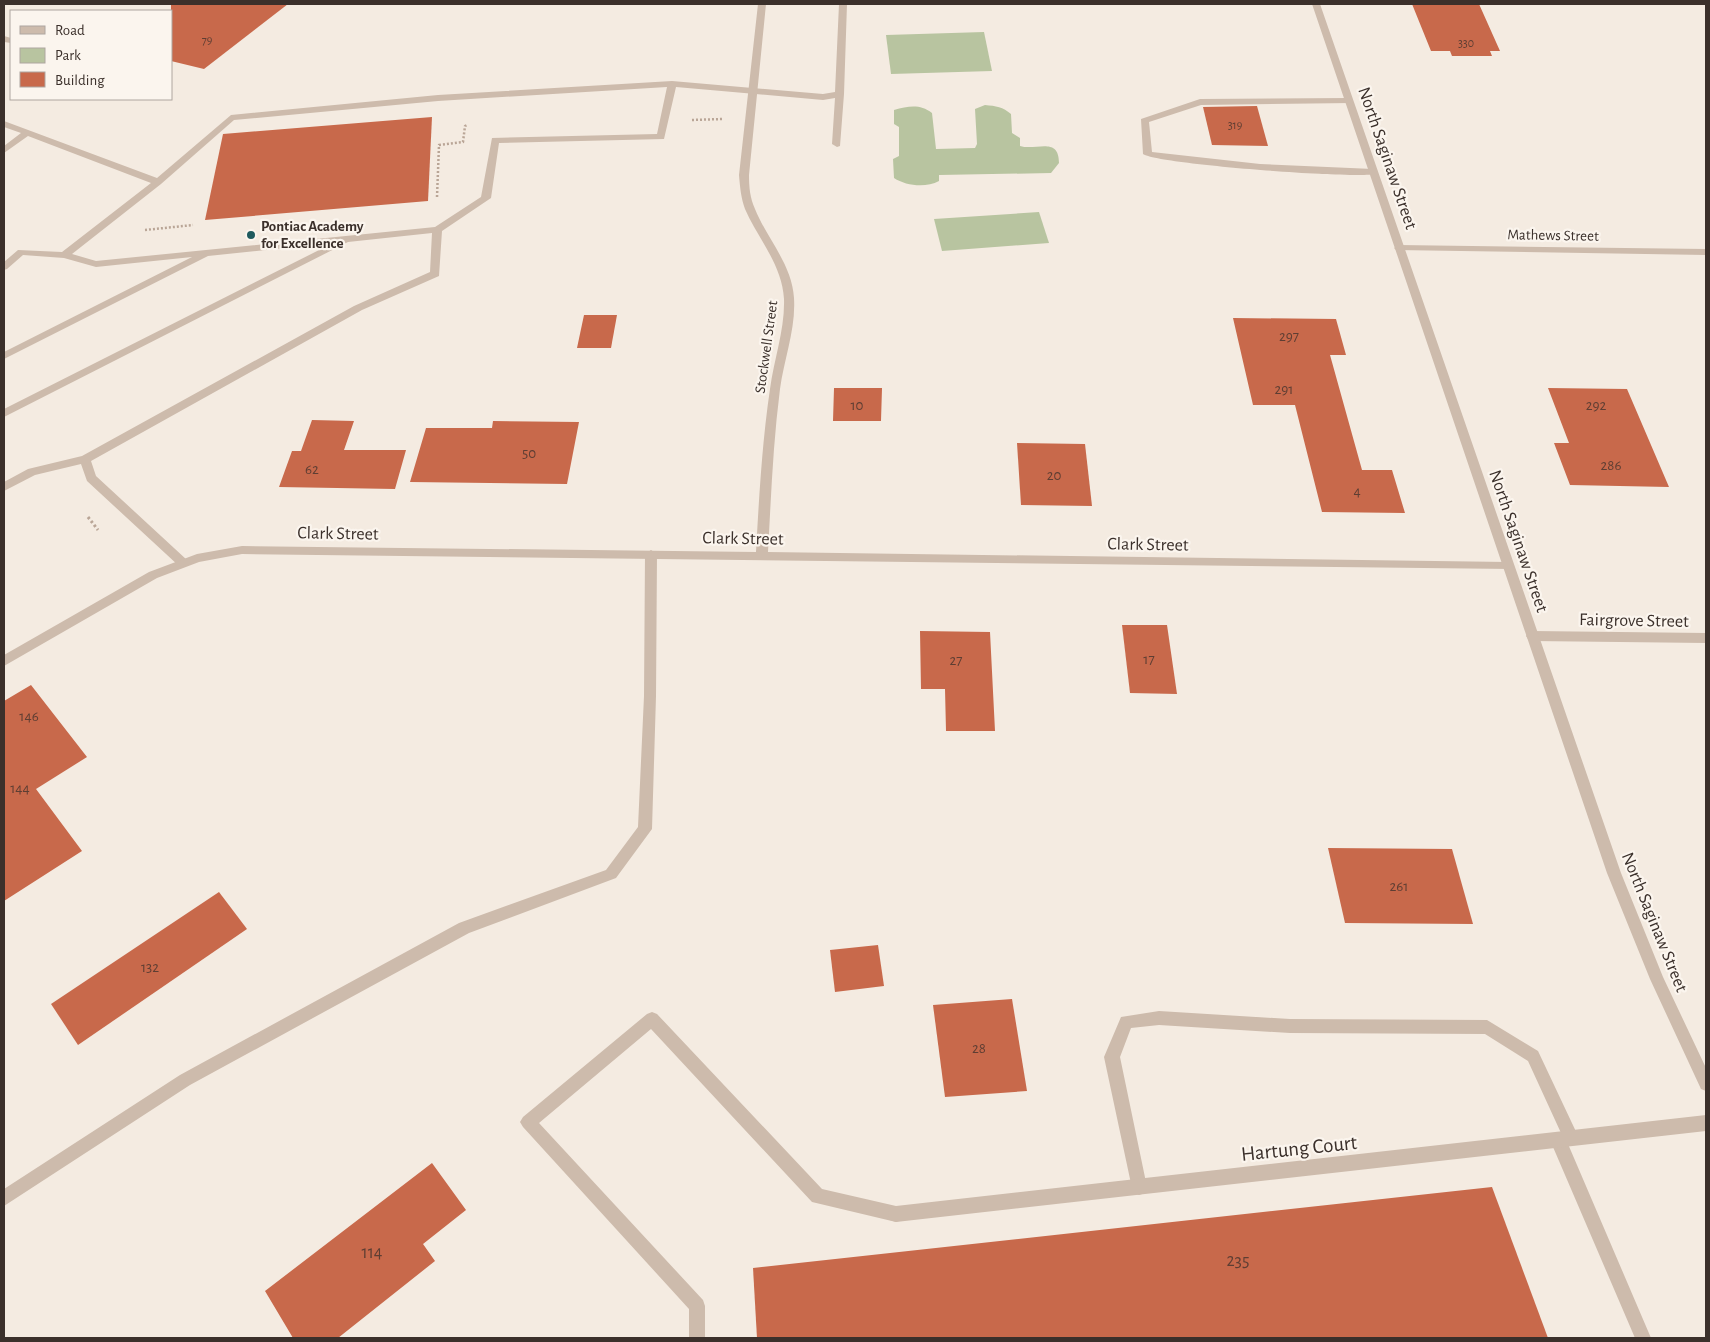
<svg xmlns="http://www.w3.org/2000/svg" width="1710" height="1342" font-family="'Alegreya Sans',sans-serif">
<style>
.green{fill:#b8c4a0}
.building{fill:#c8694b}
.lines{fill:none;stroke-linecap:round;stroke-linejoin:round}
.path-far1{stroke:#b9a596;stroke-width:2.5;stroke-dasharray:2 2;stroke-linecap:butt}
.path{stroke:#b9a596;stroke-width:3;stroke-dasharray:2.5 2.5;stroke-linecap:butt}
.service{fill:#cdbbac;fill-rule:evenodd}
.minor{fill:#cdbbac;fill-rule:evenodd}
.tertiary{fill:#cdbbac;fill-rule:evenodd}
.poi-dot{fill:#1f5a5e;stroke:#fbf5ee;stroke-width:2}
.labels{text-anchor:middle;stroke-width:4.5;stroke-linejoin:round;paint-order:stroke}
.far-number-label{font-size:12px;fill:#5e3e33}
.far-poi-label{font-size:15px;font-weight:bold;fill:#3b302b;stroke:#fbf5ee;text-anchor:start}
.far-street-label{font-size:15px;fill:#3b302b;stroke:#fbf5ee}
.number-label{font-size:15px;fill:#5e3e33}
.street-label{font-size:18px;fill:#3b302b;stroke:#fbf5ee}
.near-number-label{font-size:18px;fill:#5e3e33}
.near-street-label{font-size:21px;fill:#3b302b;stroke:#fbf5ee}
</style>
<rect width="100%" height="100%" fill="#f4ebe1"/>
<g class="green">
<polygon points="984,32 992,71 891,74 886,35"/>
<path d="M985,105c11,1 18,2 26,9l1,19 8,5v8c16,5 39,-10 39,17l-8,10 -112,2v6c-13,7 -33,5 -45,-3l-1,-19 6,-3v-29l-5,-3v-14c15,-4 26,-6 38,3l4,36 39,-1 2,-4 -2,-35z"/>
<polygon points="1039,212 1049,243 942,251 934,219"/>
</g>
<g class="building">
<polygon points="171,4 288,4 204,69 171,61"/>
<polygon points="1412,4 1479,4 1500,51 1490,51 1492,56 1452,56 1450,51 1431,51"/>
<polygon points="1257,106 1268,146 1212,145 1203,107"/>
<polygon points="432,117 428,201 205,220 223,134"/>
<polygon points="584,315 617,315 611,348 577,348"/>
<polygon points="1233,318 1336,319 1346,355 1330,355 1362,470 1392,470 1405,513 1322,512 1295,405 1253,405"/>
<polygon points="834,388 882,388 881,421 833,421"/>
<polygon points="1548,388 1627,389 1669,487 1570,485 1554,443 1569,443"/>
<polygon points="312,420 354,421 344,450 406,450 395,489 279,487 292,451 301,451"/>
<polygon points="493,421 579,422 567,484 410,482 426,428 492,428"/>
<polygon points="1017,443 1085,444 1092,506 1021,505"/>
<polygon points="1122,625 1167,625 1177,694 1130,693"/>
<polygon points="920,631 990,632 995,731 946,731 945,689 921,689"/>
<polygon points="31,685 87,757 36,789 82,851 4,901 4,701"/>
<polygon points="1328,848 1452,849 1473,924 1345,923"/>
<polygon points="219,892 247,929 78,1045 51,1004"/>
<polygon points="878,945 884,986 835,992 830,950"/>
<polygon points="1012,999 1027,1091 945,1097 933,1005"/>
<polygon points="432,1163 466,1210 423,1244 435,1261 338,1338 293,1338 265,1291"/>
<polygon points="1492,1187 1548,1338 757,1338 753,1268"/>
</g>
<g class="lines">
<g class="path-far1">
<polyline points="692,120 723,119"/>
<polyline points="437,197 439,145 463,142 465,126 467,125"/>
<polyline points="145,230 193,225"/>
</g>
<polyline class="path" points="88,517 98,530"/>
<g class="service">
<path d="M839,4h8l-3,90 -4,52 -3,1 -5,-3 3,-46 -12,2 -147,-13 -12,52 -165,4 -8,55 -49,33 -3,45 -77,34 -271,151 5,15 91,84 2,3 -2,3h-8l-92,-85 -6,-17 -46,11 -31,16v-9l24,-13 54,-13 272,-150 76,-34 2,-39 -84,9 -344,175v-8l329,-166 -125,13 -204,103v-7l188,-95 -96,10 -32,-9 -41,-3 -16,14 -3,1v-8l14,-12 44,2 89,-69 -123,-47 -24,17v-7l17,-13 -17,-6v-6l153,57 74,-63 207,-20 234,-14 151,13 12,-2zM667,87l-10,47 -165,4 -11,59 -46,30 -339,34 -24,-7 89,-70 73,-64 204,-19z"/>
<polygon points="4,36 11,38 11,43 4,42"/>
<path d="M1349,98l3,1v4l-151,2 -52,17 3,30 108,12 113,5 3,1v4c-22,5 -220,-10 -233,-20l-2,-35 59,-20z"/>
<polygon points="651,550 657,554 656,696 652,829 616,878 469,933 190,1085 4,1206 4,1189 180,1075 459,923 606,870 638,827 644,696 645,554"/>
<polygon points="1159,1011 1290,1019 1487,1020 1538,1051 1579,1138 1576,1143 1571,1146 1568,1144 1651,1338 1635,1338 1550,1140 1552,1135 1558,1132 1561,1133 1528,1061 1485,1034 1290,1033 1159,1025 1131,1028 1120,1057 1147,1187 1145,1193 1139,1195 1133,1193 1104,1057 1121,1017"/>
<polygon points="652,1012 657,1014 822,1189 896,1206 902,1208 904,1214 902,1220 896,1222 812,1202 651,1029 539,1123 703,1300 705,1306 705,1338 689,1338 689,1309 523,1127 520,1122 523,1117 647,1014"/>
</g>
<g class="minor">
<path d="M758,4h8l-17,171c0,12 1,23 6,34 12,30 37,55 39,89 2,31 -10,61 -14,91 -7,54 -9,109 -12,163l740,10 4,1 2,3 -2,3 -1270,-15 -43,8 -42,16 -153,88v-11l145,-83 48,-18 45,-8 514,6c3,-54 6,-109 14,-163 4,-30 15,-60 14,-90 -2,-35 -26,-60 -39,-90 -4,-11 -5,-22 -6,-34z"/>
<polygon points="1399,245 1706,249 1706,255 1396,250 1394,248"/>
<polygon points="1532,631 1706,633 1706,643 1532,641 1528,639 1526,636 1528,633"/>
<polygon points="1706,1115 1706,1131 896,1222 890,1220 888,1214 890,1208 896,1206"/>
</g>
<polygon class="tertiary" points="1312,4 1320,4 1621,873 1663,977 1706,1068 1706,1091 1701,1089 1650,979 1607,873"/>
</g>
<circle class="poi-dot" cx="251" cy="235" r="5"/>
<g class="labels">
<g class="far-number-label">
<text x="207" y="44">79</text>
<text x="1466" y="47">330</text>
<text x="1235" y="129">319</text>
</g>
<g class="far-poi-label">
<text x="261" y="231">Pontiac Academy<tspan x="261" dy="17">for Excellence</tspan></text>
</g>
<g class="far-street-label">
<text transform="translate(1553 235) rotate(1)" y="5">Mathews Street</text>
<text transform="translate(766 347) rotate(-82)" y="5">Stockwell Street</text>
</g>
<g class="number-label">
<text x="1289" y="341">297</text>
<text x="1284" y="394">291</text>
<text x="857" y="410">10</text>
<text x="1596" y="410">292</text>
<text x="529" y="458">50</text>
<text x="1611" y="470">286</text>
<text x="312" y="474">62</text>
<text x="1054" y="480">20</text>
<text x="1357" y="496">4</text>
<text x="1149" y="664">17</text>
<text x="956" y="665">27</text>
<text x="29" y="721">146</text>
<text x="20" y="793">144</text>
<text x="1399" y="891">261</text>
<text x="150" y="972">132</text>
<text x="979" y="1053">28</text>
</g>
<g class="street-label">
<text transform="translate(1388 158) rotate(71)" y="6">North Saginaw Street</text>
<text transform="translate(338 533) rotate(1)" y="6">Clark Street</text>
<text transform="translate(743 538) rotate(1)" y="6">Clark Street</text>
<text transform="translate(1519 541) rotate(71)" y="6">North Saginaw Street</text>
<text transform="translate(1148 544) rotate(1)" y="6">Clark Street</text>
<text transform="translate(1634 620) rotate(1)" y="6">Fairgrove Street</text>
<text transform="translate(1655 922) rotate(68)" y="6">North Saginaw Street</text>
</g>
<g class="near-number-label">
<text x="372" y="1258">114</text>
<text x="1238" y="1266">235</text>
</g>
<g class="near-street-label">
<text transform="translate(1299 1148) rotate(-6)" y="7">Hartung Court</text>
</g>
</g>
<rect width="1710" height="1342" fill="none" stroke="#3b302b" stroke-width="10"/>
<rect x="10" y="10" width="162" height="90" fill="#fbf5ee" stroke="#aea6a0"/>
<rect x="20" y="26" width="25" height="8" fill="#cdbbac" stroke="#aea6a0"/>
<text x="55" y="35" font-size="15" fill="#3b302b">Road</text>
<rect x="20" y="48" width="25" height="15" fill="#b8c4a0" stroke="#aea6a0"/>
<text x="55" y="60" font-size="15" fill="#3b302b">Park</text>
<rect x="20" y="72" width="25" height="15" fill="#c8694b" stroke="#aea6a0"/>
<text x="55" y="85" font-size="15" fill="#3b302b">Building</text>
</svg>
